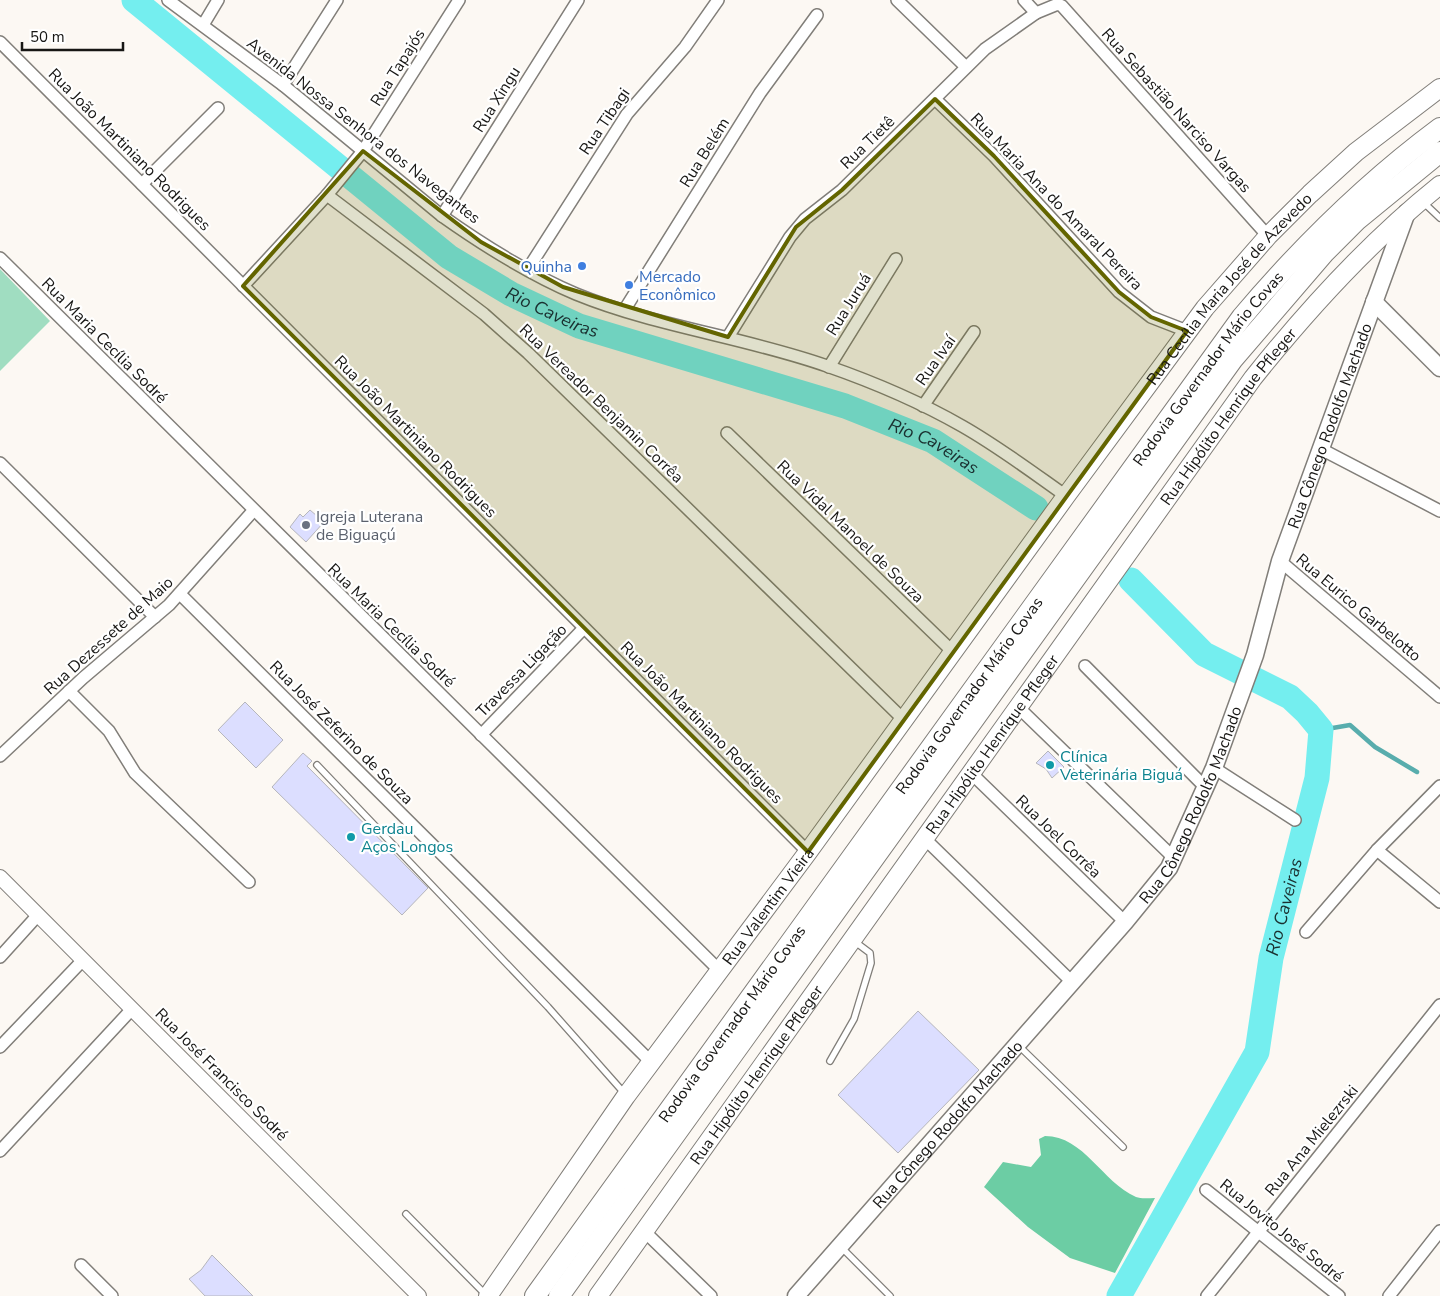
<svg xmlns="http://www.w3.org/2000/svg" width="1440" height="1296" font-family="'Nunito Sans',sans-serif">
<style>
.green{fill:#a0ddc1}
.forest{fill:#6ccda4}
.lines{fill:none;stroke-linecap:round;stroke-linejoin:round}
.stream{stroke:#58adad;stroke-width:4.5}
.river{stroke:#74eeef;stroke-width:25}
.building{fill:#dcdeff;stroke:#b6b6bc}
.service-casing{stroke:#817e79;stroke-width:8}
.minor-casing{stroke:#817e79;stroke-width:14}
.tertiary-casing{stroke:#817e79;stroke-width:16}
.secondary-casing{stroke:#817e79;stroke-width:19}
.primary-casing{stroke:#817e79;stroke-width:20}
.motorway-casing{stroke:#817e79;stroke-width:22}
.service{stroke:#fff;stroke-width:5.5}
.minor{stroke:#fff;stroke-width:11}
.tertiary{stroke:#fff;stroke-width:14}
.secondary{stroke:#fff;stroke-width:16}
.primary{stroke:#fff;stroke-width:18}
.motorway{stroke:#fff;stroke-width:20}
.marked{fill:#636500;fill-opacity:0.2;stroke:#636500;stroke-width:4;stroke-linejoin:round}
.shop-dot{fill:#3f7fe0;stroke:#fff;stroke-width:2}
.worship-dot{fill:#6b7280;stroke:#fff;stroke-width:2}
.culture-dot{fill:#0f9aa8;stroke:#fff;stroke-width:2}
.labels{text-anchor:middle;stroke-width:4.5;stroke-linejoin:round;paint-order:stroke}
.street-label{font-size:16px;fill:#171614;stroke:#fff}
.shop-label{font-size:16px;fill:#366cbe;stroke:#fff;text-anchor:end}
.worship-label{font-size:16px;fill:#5b616d;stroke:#fff;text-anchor:start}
.culture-label{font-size:16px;fill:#0d838f;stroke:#fff;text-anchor:start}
.water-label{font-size:18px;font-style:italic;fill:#1a3030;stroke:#fff}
</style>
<rect width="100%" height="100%" fill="#fcf8f3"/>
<polygon class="green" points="0,269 50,321 0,371"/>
<path class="forest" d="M1045,1136c39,0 57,46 91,61 5,2 13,1 19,1l-40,75 -45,-15 -42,-31 -44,-40 19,-25 28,5 10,-12 -2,-16z"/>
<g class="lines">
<polyline class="stream" points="1321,730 1350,725 1375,747 1417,772"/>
<g class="river">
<path id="s1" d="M134,0l315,257 62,37 68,32 266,80 88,35 103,67"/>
<path id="s2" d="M1119,1296l138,-244 14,-94 46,-180 4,-48 -14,-17 -17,-16 -86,-43 -73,-74"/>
</g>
</g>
<g class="building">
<polygon points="310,510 324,522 306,542 290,527 300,514 303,517"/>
<polygon points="245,702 283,740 256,768 218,730"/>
<polygon points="1048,751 1064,767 1052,778 1046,769 1036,763"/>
<polygon points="303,753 312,761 307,766 428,888 402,915 272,787"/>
<polygon points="918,1011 979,1070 898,1153 838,1095"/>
<polygon points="212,1255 253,1296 205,1296 189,1279 201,1270"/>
</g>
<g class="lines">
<defs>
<g id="service">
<polyline points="1423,202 1440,218"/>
<polyline points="317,765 548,1007 625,1094"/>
<polyline points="1019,1046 1123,1147"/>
<polyline points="830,1061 854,1019 871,963 870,953 854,941"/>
<polyline points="406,1214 486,1295"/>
<polyline points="842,1248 890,1296"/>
</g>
<g id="minor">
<path d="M168,0l115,85 159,131c41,29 87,58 134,78 81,33 169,43 251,72 46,16 93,36 135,60 37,21 70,46 104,70"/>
<polyline points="897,0 966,67"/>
<polyline points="1024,0 1036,13"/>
<polyline points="203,25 218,0"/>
<polyline points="0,42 808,852"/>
<polyline points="283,85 337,0"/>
<polyline points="935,99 994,156 1119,292 1151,317 1187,331"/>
<polyline points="142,184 218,108"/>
<polyline points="327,195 363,151 459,0"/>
<polyline points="442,216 578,0"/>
<polyline points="0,258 720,971"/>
<polyline points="528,269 627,114 685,47 718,0"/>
<polyline points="243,286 327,195 484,314 528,353 904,720"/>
<polyline points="625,309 760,93 817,15"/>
<polyline points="728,337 790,237 805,219 842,190 985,49 1036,13 1058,4 1062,6 1268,236"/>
<polyline points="829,367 896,259"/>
<polyline points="923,406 974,332"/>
<polyline points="727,433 953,652"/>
<polyline points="1321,449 1440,511"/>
<polyline points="0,463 155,617"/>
<polyline points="1280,561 1440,697"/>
<polyline points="180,594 651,1062"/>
<polyline points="1085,666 1205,787"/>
<polyline points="69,691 109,731 135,773 249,882"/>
<polyline points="1018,707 1174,858"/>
<polyline points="481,735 584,628"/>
<polyline points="0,756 83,678 169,605 253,511"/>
<polyline points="1214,768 1295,820"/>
<polyline points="971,773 1125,922"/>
<polyline points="924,838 1072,982"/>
<polyline points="1377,850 1440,902"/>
<polyline points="1306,932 1377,850 1440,786"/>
<polyline points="0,957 38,915"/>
<polyline points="0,1047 83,960"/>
<polyline points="0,1151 132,1009"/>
<polyline points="1206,1190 1339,1296"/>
<polyline points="644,1231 711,1296"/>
<polyline points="81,1265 112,1296"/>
<polyline points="1207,1296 1440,1005"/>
<polyline points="1389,1296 1440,1231"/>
</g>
<polyline id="tertiary" points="0,877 419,1296"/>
<g id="secondary">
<polyline points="1374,302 1440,368"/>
<path id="s3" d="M796,1296l329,-374 44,-54 45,-100 41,-113 25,-94 127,-349"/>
</g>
<g id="primary">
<path id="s4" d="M488,1296l138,-200 182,-244 258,-356 139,-188 63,-72 42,-42 46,-42 84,-64"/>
<path id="s5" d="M598,1296l655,-918c56,-70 117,-137 187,-193"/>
</g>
<g id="motorway">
<path id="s6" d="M535,1296l707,-979c60,-71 124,-134 198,-189"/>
<polyline points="559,1296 1233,359 1324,253 1357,220 1440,152"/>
</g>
</defs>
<use href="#service" class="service-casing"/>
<use href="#minor" class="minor-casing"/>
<use href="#tertiary" class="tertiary-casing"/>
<use href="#secondary" class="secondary-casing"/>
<use href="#primary" class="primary-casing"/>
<use href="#motorway" class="motorway-casing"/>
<use href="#service" class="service"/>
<use href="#minor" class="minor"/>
<use href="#tertiary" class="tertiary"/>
<use href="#secondary" class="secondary"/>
<use href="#primary" class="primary"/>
<use href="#motorway" class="motorway"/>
</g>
<path class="marked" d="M935,99l59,57 125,136 32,25 36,14 -379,521 -565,-566 120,-135 118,91 82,45 165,50 68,-110 46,-37z"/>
<g class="shop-dot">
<circle cx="582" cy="266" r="5"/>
<circle cx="629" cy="285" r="5"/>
</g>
<circle class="worship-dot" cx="306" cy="525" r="5"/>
<g class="culture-dot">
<circle cx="1050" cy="765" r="5"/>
<circle cx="351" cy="837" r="5"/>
</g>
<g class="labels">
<g class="street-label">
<text transform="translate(397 67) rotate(-58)" y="6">Rua Tapajós</text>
<text transform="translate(496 99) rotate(-58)" y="6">Rua Xingu</text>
<text transform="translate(1177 110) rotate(48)" y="6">Rua Sebastião Narciso Vargas</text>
<text transform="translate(604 121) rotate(-56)" y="6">Rua Tibagi</text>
<text transform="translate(364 130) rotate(38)" y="6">Avenida Nossa Senhora dos Navegantes</text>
<text transform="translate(867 142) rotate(-44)" y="6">Rua Tietê</text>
<text transform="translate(130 149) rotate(45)" y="6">Rua João Martiniano Rodrigues</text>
<text transform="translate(704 152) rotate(-58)" y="6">Rua Belém</text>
<text transform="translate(1057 201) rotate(46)" y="6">Rua Maria Ana do Amaral Pereira</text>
<text dy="6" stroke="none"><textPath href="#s4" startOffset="1251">Rua Cecília Maria José de Azevedo</textPath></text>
<text transform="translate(848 304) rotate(-58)" y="6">Rua Juruá</text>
<text transform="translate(105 340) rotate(45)" y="6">Rua Maria Cecília Sodré</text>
<text transform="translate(935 360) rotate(-55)" y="6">Rua Ivaí</text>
<text dy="6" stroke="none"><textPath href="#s6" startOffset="1146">Rodovia Governador Mário Covas</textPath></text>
<text transform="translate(602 403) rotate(44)" y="6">Rua Vereador Benjamin Corrêa</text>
<text dy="6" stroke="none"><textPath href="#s5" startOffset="1082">Rua Hipólito Henrique Pfleger</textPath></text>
<text dy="6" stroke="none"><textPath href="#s3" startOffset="1039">Rua Cônego Rodolfo Machado</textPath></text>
<text transform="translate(416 436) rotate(45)" y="6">Rua João Martiniano Rodrigues</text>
<text transform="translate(851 531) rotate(44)" y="6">Rua Vidal Manoel de Souza</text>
<text transform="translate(1359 607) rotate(40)" y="6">Rua Eurico Garbelotto</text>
<text transform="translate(392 625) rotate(44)" y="6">Rua Maria Cecília Sodré</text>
<text transform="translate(108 635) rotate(-42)" y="6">Rua Dezessete de Maio</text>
<text transform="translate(521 670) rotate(-46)" y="6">Travessa Ligação</text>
<text dy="6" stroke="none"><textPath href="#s6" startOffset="741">Rodovia Governador Mário Covas</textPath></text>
<text transform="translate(702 722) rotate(45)" y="6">Rua João Martiniano Rodrigues</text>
<text transform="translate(342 732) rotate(45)" y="6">Rua José Zeferino de Souza</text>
<text dy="6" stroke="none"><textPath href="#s5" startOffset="678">Rua Hipólito Henrique Pfleger</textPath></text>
<text dy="6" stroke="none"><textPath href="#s3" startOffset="634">Rua Cônego Rodolfo Machado</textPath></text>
<text transform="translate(1059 836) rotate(44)" y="6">Rua Joel Corrêa</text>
<text dy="6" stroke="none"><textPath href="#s4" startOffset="480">Rua Valentim Vieira</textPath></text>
<text dy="6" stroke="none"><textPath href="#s6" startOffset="336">Rodovia Governador Mário Covas</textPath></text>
<text transform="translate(222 1074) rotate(45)" y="6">Rua José Francisco Sodré</text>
<text dy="6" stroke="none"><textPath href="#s5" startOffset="272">Rua Hipólito Henrique Pfleger</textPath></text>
<text dy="6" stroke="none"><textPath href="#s3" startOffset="229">Rua Cônego Rodolfo Machado</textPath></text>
<text transform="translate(1311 1140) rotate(-51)" y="6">Rua Ana Mielezrski</text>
<text transform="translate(1282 1230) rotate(39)" y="6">Rua Jovito José Sodré</text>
</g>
<g class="shop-label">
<text x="572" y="272">Quinha</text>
<text x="639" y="282" text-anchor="start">Mercado<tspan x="639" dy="18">Econômico</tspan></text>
</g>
<g class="worship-label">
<text x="316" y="522">Igreja Luterana<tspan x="316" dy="18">de Biguaçú</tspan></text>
</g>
<g class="culture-label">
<text x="1060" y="762">Clínica<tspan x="1060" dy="18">Veterinária Biguá</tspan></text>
<text x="361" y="834">Gerdau<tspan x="361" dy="18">Aços Longos</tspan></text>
</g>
<g class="water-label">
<text dy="6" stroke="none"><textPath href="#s1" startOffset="524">Rio Caveiras</textPath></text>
<text dy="6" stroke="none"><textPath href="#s1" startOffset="929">Rio Caveiras</textPath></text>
<text dy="6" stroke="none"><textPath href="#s2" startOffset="428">Rio Caveiras</textPath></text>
</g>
</g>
<path d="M22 42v8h101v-8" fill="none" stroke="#171614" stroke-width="2.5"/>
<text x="30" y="42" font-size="15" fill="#171614" stroke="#ffffff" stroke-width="4" paint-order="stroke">50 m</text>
</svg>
